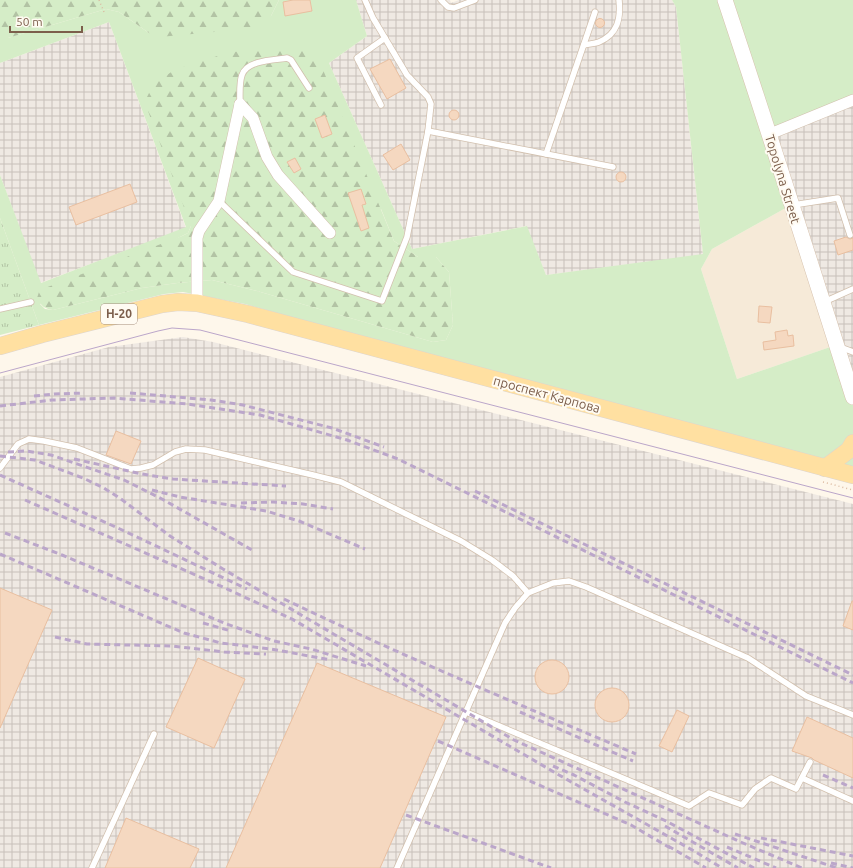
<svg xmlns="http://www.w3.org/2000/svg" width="853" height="868" font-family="Ubuntu,sans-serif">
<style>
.residential{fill:#f6ead8}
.industrial{fill:url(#industrial-grid)}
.grass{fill:#d5edc7;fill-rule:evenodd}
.forest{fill:url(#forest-firs)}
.park{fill:url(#park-tufts)}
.building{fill:#f5d8c0;stroke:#e9bfa0}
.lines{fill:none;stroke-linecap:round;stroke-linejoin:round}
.service-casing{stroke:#d2c0ae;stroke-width:7}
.minor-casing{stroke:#d2c0ae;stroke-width:12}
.secondary-casing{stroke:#d7c2ae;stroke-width:16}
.primary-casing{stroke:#ddd5d0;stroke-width:18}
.path{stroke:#dbbba2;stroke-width:1.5;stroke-dasharray:1 3;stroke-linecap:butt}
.service{stroke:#fff;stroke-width:5.5}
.minor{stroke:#fff;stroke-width:11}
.secondary{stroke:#fff;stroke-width:15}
.primary{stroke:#ffe0a1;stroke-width:17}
.tram{stroke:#bba6ca;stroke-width:1}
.rail{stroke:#bba6ca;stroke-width:3;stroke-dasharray:6 4;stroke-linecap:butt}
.labels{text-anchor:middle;stroke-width:4;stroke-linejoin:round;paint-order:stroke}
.shield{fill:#fffbf2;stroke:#a38d7d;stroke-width:1}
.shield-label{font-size:12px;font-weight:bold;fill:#7c5e4b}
.street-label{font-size:13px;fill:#7c5e4b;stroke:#fffbf2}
</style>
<defs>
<pattern id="industrial-grid" width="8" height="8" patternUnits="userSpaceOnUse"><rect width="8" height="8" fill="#efe9e3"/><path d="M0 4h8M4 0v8" fill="none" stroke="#c7c0ba"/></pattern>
<pattern id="forest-firs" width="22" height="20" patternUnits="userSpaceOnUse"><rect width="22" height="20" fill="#d5edc7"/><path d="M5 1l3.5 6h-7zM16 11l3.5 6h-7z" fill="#b2c3a4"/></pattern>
<pattern id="park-tufts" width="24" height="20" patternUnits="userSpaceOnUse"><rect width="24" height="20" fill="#d5edc7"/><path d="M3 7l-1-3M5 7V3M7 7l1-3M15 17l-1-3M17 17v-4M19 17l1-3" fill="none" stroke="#b2c3a4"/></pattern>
</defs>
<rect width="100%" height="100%" fill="#fef7eb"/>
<polygon class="residential" points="791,205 836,345 737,379 701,269 712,249"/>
<g class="industrial">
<polygon points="356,0 450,0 451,3 459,0 672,0 676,7 703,255 546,275 526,226 412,249 329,63 367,36"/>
<polygon points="109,22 186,228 40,283 0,175 0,63"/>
<polygon points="853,100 853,397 770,134"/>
<polygon points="183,337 213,342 853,504 853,868 0,868 0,377 109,347"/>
</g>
<path class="grass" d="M279,0h77l11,36 -38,27 83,186 115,-23 19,49 157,-21 -27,-247 -4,-7h181v100l-83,34 21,71 -79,44 -11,20 36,110 99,-34 17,52v70l-480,-127 -128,-36 -62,-12 -19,2 -125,31 -39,-107v-43l41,108 145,-56 -77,-205 -109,41v-25h8l98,-29 13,3 30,21 122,-17zM381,209l13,32 24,16h18l13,15 4,53 -7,15 -13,2 -176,-51 -45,-11 -35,3 -35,5 -89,22 -8,-1 -5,-5 142,-68 6,-3 3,-7z"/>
<g class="forest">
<polygon points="0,0 279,0 271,16 258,28 159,37 149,33 119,12 106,9 8,38 0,38"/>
<path d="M272,49l33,2 16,14 73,176 24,16h18l13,15 4,53 -7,15 -13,2 -176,-51 -45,-11 -35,3 -35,5 -89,22c-8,-1 -12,-4 -16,-12l2,-6 6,-4 137,-52 6,-3 3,-7 -43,-115 -1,-14 6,-12 21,-15 56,-18z"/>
</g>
<polygon class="park" points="0,218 39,325 0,335"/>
<g class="building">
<polygon points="293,0 310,0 312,11 285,16 283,2"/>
<circle cx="600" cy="23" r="4.5"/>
<polygon points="390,59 406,88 387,99 370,69"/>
<circle cx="454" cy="115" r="5"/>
<polygon points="325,115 332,134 322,138 315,119"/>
<polygon points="401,144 410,160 393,170 383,155"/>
<polygon points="295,158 301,169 294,173 287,162"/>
<circle cx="621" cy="177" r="5"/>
<polygon points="130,184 137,202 76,225 69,207"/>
<polygon points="361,189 366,204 362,205 369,228 361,231 348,193"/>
<polygon points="846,237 850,239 853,238 853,250 838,255 834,241"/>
<polygon points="759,306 772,307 770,323 758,322"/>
<polygon points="787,330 788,336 793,335 794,346 764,350 763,342 776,340 775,332"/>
<polygon points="116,431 141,441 131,464 106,455"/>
<polygon points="0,588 52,610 0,728"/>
<polygon points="852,601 853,601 853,630 843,626"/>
<polygon points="198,658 245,679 214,748 166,727"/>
<circle cx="552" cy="677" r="17"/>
<polygon points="317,663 446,717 380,868 226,868"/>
<circle cx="612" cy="705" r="17"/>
<polygon points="677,710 689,716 672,752 659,746"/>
<polygon points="807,717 853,738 853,778 814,760 812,758 792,751"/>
<polygon points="126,818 199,849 190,868 105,868"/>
</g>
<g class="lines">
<defs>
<g id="service">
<polyline points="441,0 448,7 454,8 475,0"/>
<path d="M584,45c4,-1 10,-1 15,-3 19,-8 22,-24 20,-42"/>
<path d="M240,104c0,-9 -1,-21 2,-29 5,-15 32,-15 45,-17l4,2 18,28"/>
<polyline points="381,105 357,58 385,38"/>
<polyline points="428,131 613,167"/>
<polyline points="546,154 595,12"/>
<polyline points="219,201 293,272 382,301 407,237 428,131 431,104 428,97 407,75 373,18 365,0"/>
<polyline points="793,205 838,198 850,235"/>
<polyline points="824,302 853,289"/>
<polyline points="0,309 31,302"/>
<polyline points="840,347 853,352"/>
<polyline points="0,468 18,444 29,439 44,441 77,448 131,469 141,468 153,465 175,452 186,449 205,450 313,475 341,482 461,541 492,560 513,576 528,593"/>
<polyline points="466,712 689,806 709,793 742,805 755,789 771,778 796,789 810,762"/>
<polyline points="802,778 853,801"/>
<polyline points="92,868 154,734"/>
<polyline points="397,868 505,623 515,608 528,593 553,583 569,581 586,587 748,658 806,696 853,715"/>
</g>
<g id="minor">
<polyline points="240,104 253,118 267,157 278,175 330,233"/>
<polyline points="770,134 853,100"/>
<polyline points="197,303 197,238 199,231 219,201 240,104"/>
</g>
<path id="secondary" d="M725,0c44,132 86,264 128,397"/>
<g id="primary">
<polyline points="0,346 42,334 162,304 178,302 197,303 248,314 853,475"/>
<polyline points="825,468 849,450 853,443"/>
</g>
</defs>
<use href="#service" class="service-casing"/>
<use href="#minor" class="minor-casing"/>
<use href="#secondary" class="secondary-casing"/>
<use href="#primary" class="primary-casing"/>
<g class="path">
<polyline points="99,0 104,12"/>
<polyline points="823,482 853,490"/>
</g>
<use href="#service" class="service"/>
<use href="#minor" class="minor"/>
<use href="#secondary" class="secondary"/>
<use href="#primary" class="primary"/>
<polyline class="tram" points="0,373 158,331 172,328 200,330 853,498"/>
<g class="rail">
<polyline points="130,393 211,400 243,405 332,428 384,447"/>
<polyline points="34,396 54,394 84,393"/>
<polyline points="0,406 52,400 114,398 187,404 260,415 347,440 398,459 853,683"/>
<polyline points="8,452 26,451 51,455 124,480 162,499 252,550"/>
<polyline points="0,456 35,460 83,478 104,488 121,499 170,536 223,569 514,740 743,843 802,868"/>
<polyline points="74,459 142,474 173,479 286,486"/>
<polyline points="0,475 120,529 247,589"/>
<polyline points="152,490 180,497 266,511 299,521 365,549"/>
<polyline points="475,491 853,675"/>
<polyline points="25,500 225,588 292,619 559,775 694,851 722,868"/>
<polyline points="241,503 273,502 303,504 333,509"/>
<polyline points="5,533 62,555 224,623 274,641 311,649 366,666"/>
<polyline points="0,554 184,633 221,643 271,649 331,660"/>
<path d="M284,599c116,56 234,105 352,155"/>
<polyline points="203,623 231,631"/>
<polyline points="55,637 87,644 172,646 224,652 266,654"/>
<polyline points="520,712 633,761"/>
<polyline points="438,741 631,825 672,849"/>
<polyline points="553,766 574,775 625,802 666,821 754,868"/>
<polyline points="823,775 853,788"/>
<polyline points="406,815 551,868"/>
<polyline points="665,826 738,868"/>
<polyline points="735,834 837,868"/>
<polyline points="761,838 853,856"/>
<polyline points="668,846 706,868"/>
<polyline points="727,847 776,868"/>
<polyline points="831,863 853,868"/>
</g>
</g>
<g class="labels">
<rect class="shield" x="101" y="304" width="36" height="20" rx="3"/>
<g class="shield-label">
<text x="119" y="318">Н-20</text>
</g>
<g class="street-label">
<text transform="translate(783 179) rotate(73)" y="5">Topolyna Street</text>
<text transform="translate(547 394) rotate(15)" y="5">проспект Карпова</text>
</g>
</g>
<path d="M10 26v6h72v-6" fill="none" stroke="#7c5e4b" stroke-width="2"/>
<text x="16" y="26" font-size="12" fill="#7c5e4b" stroke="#fffbf2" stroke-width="3" paint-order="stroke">50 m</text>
</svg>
